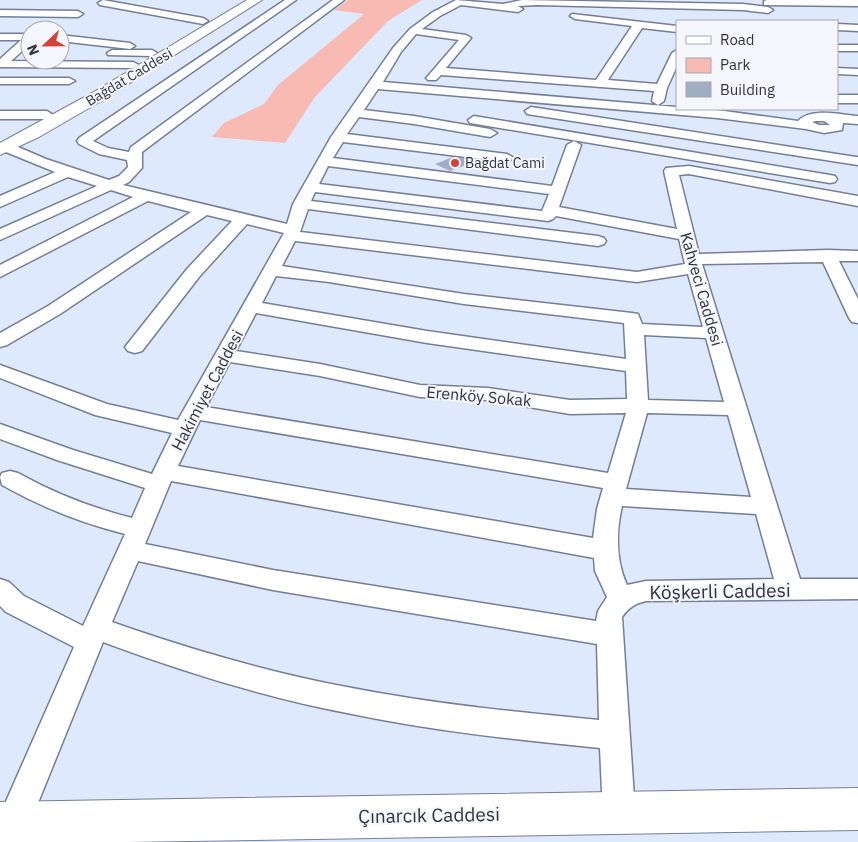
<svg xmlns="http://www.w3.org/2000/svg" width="858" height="842" font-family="'IBM Plex Sans',sans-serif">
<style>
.green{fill:#f7bbb3}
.building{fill:#a1adc4}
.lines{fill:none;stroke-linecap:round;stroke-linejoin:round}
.minor-casing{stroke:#737f94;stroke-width:3}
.major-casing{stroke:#737f94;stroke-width:2}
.minor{fill:#fff;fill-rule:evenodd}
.major{fill:#fff;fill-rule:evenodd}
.poi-dot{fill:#d14339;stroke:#f4f6fb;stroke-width:2}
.labels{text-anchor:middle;stroke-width:4;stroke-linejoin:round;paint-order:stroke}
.far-street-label{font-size:14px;fill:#2f343d;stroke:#f4f6fb}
.far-poi-label{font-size:14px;fill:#2f343d;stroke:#f4f6fb;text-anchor:start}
.street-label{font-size:16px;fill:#2f343d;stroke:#f4f6fb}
.near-street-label{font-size:19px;fill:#2f343d;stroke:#f4f6fb}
</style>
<rect width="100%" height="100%" fill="#dfe9fd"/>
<polygon class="green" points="348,0 422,0 388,21 315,97 285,143 212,137 224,123 264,104 278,85 364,14 334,10"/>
<polygon class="building" points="453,157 468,159 474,162 450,171 435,164"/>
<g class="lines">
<defs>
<g id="minor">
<polygon points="103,0 203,18 208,21 203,24 100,5 98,3"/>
<path d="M285,0h11l-203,141 15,7 21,4 2,-5 202,-147h11l-202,152v16l-13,14 -6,3 164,39 6,-20 38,-67 62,-89 17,-19 23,-17 23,-12 47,4 19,-4 221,4 25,3 5,3 -5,3 -25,-3 -206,-5 -19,1 5,3 -5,3 -57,-7 -21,11 -18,13 44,6 5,3 -25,30 150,12 36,-54 -57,-7 -5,-3 2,-2 105,12v6l-35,-4 -34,52 49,4 15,-31 5,-3v16l-10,22 -3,13 -6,4 -6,-4 2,-10 -213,-16 -5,5h-8l-2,-2 2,-2 31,-36 -43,-6 -15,18 -18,30 294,25v2l40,1 81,11c13,-14 43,-6 60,-5v8l-15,-1 -1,7 -18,3 -18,-4 -89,-11 -339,-29 -14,21 50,6 76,13 7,4 -7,4 -76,-13 -55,-7 -12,17 160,20 7,4 -7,4 -164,-20 -10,16 219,28 15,-41 7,-4 7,4 -22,62 118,22 -13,-58 2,-3 23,-2 169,30v10l-169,-32 -10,1 20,79 129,-4 30,1v10h-19l19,38v24l-6,-1 -3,-4 -26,-56 -121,2 98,315h58v20l-212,2c-10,2 -18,7 -24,16l13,196 -5,11 -11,5 -11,-5 -5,-11 -3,-65c-83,-8 -166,-17 -248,-34 -85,-16 -168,-42 -249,-72l-78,193 -12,4 -12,-4 -1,-20 74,-168 -68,-35 -6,-6v-27l9,3 15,14 59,30 42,-92c-44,-11 -84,-27 -123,-49l-2,-8 2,-4 8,-2 8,2c36,20 74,35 114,45l13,-30 -88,-28 -57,-21v-15l73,26 79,24 20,-41 -77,-18 -95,-37v-13l107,39 71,16 106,-187 -37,-9 -48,53 -57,74 -7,2 -7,-2 -3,-4 62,-78 45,-48 -25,-6 -147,99 -53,31 -7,2v-14l48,-27 143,-94 -43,-11 -148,76v-12l133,-68 -22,-7 -111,50v-11l97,-43 -29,-9 -68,30v-11l55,-24 -54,-22 -1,-4 6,-3 5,1 35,15 63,21 10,-4 9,-9 -1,-7 -28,-6 -20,-10 -2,-3 2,-3zM816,121h8l6,4h-11l-7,-3zM328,166l221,28 -7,17 -223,-27zM315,192l233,29 5,-2 3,-3 123,23 6,25 -48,8 -337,-40 8,-23 290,37 6,-2 2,-3 -2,-3 -6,-2 -287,-35zM295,241l342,41 51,-8 15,53 -61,-3 -4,-10 -6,-1 -168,-19 -182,-28zM276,276l53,6 135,22 160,19 2,36 -199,-28 -165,-28zM256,313l171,30 199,28 1,28 -57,1 -82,-12 -68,-3 -100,-21 -84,-13zM644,335l62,3 18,64 -76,-2zM230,362l90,14 100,21 68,3 82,14 56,-1 -18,60 -402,-66zM647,413l81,2 23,82 -125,-8zM200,420l403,68 -6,21 -4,29 -415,-72zM171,481l423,77 1,13 12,26 -9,14 -2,10 -323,-51 -128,-26zM622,506l134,8 18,65 -128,2 -19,4c-11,-24 -11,-53 -5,-79zM138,561l135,29 324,54 2,76c-83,-8 -165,-16 -247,-32 -76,-14 -150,-35 -223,-60l-17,-6z"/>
<polygon points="767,0 858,0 858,6 764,5 764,1"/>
<polygon points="0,10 78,11 83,14 78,17 0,16"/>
<polygon points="837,24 858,25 858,31 837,30"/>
<polygon points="0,34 30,34 30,44 11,61 133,62 139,65 133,68 0,67 0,59 21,40 0,40"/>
<polygon points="60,35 130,43 135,46 130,49 60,41"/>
<rect x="837" y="45" width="21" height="6"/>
<polygon points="112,50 152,50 157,53 152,56 108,55 107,53"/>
<polygon points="837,68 858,69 858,75 837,74"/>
<polygon points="0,78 69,78 75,81 69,84 0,84"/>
<rect x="837" y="95" width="21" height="8"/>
<polygon points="531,107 856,157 858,157 858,165 527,114 525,111"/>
<polygon points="0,111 47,111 53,115 47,119 0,119"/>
<polygon points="474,116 830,175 835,176 837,179 835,182 830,183 470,123 468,120"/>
</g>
<g id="major">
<polygon points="247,0 262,0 103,100 39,137 0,155 0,143 92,93"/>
<polygon points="858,788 858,830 127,842 0,842 0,802"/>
</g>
</defs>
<use href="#minor" class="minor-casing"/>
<use href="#major" class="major-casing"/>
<use href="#minor" class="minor"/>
<use href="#major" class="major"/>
</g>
<circle class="poi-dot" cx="455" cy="163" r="5"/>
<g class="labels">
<g class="far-street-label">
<text transform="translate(129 77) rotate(-31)" y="5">Bağdat Caddesi</text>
</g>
<g class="far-poi-label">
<text x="465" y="168">Bağdat Cami</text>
</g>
<g class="street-label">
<text transform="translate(702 289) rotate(74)" y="6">Kahveci Caddesi</text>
<text transform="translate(207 390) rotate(-62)" y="6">Hakimiyet Caddesi</text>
<text transform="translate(479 396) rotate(5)" y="6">Erenköy Sokak</text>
</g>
<g class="near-street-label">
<text transform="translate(720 591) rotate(-1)" y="7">Köşkerli Caddesi</text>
<text transform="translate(429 815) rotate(-1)" y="7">Çınarcık Caddesi</text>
</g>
</g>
<rect x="676" y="20" width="162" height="90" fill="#f4f6fb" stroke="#a5a8af"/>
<rect x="686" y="36" width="25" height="8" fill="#ffffff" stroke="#a5a8af"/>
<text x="720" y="45" font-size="15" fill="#2f343d">Road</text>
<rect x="686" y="58" width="25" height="15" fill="#f7bbb3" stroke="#a5a8af"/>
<text x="720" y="70" font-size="15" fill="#2f343d">Park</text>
<rect x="686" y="82" width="25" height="15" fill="#a1adc4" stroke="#a5a8af"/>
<text x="720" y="95" font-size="15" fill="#2f343d">Building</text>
<g transform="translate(45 45) rotate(248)"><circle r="24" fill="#f4f6fb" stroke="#a5a8af"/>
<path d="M0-4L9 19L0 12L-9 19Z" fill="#d14339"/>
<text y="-8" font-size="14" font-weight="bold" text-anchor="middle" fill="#2f343d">N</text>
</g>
</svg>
